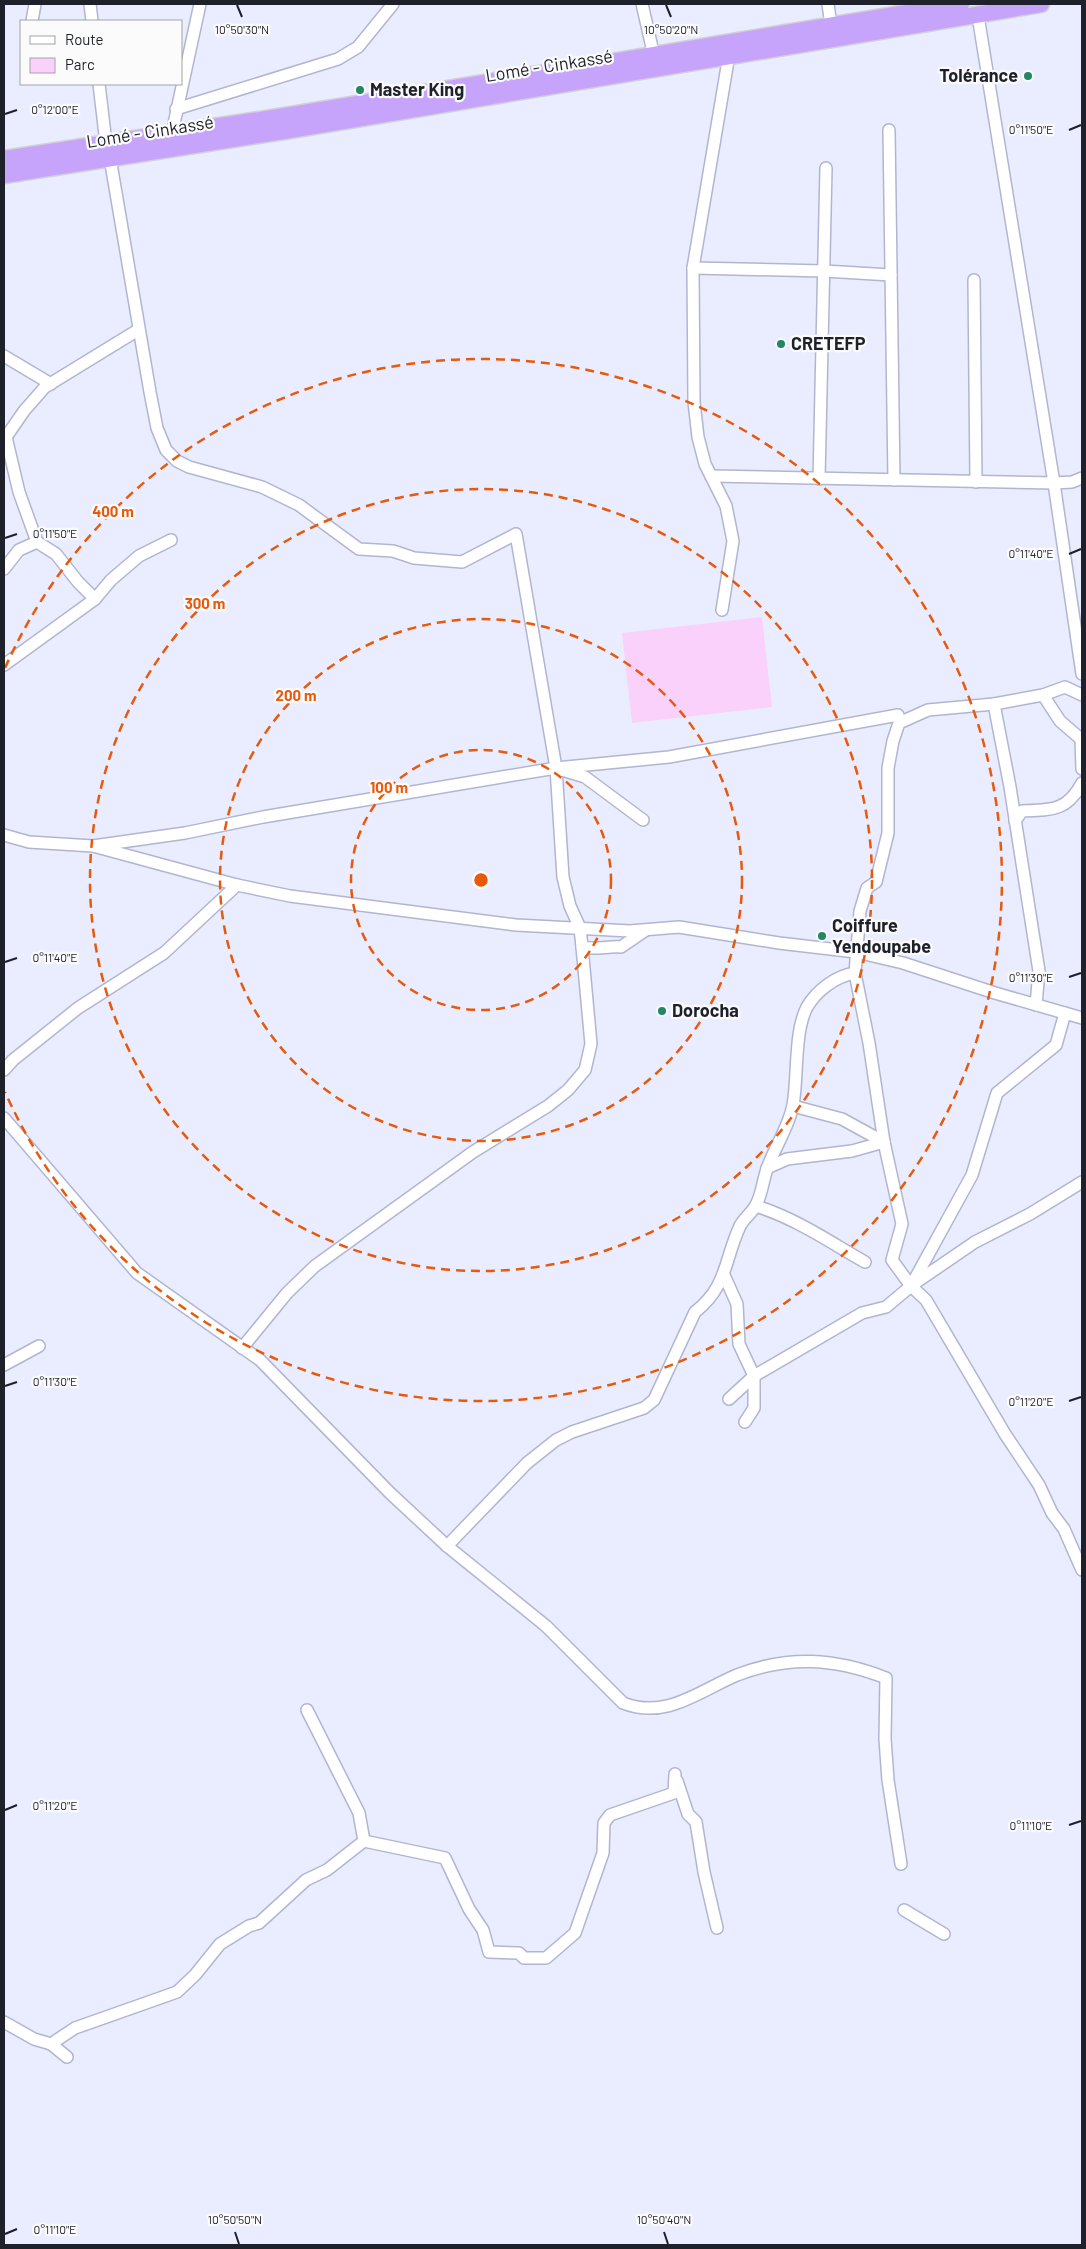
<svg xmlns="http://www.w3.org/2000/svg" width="1086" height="2249" font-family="Barlow,sans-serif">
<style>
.green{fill:#fad1fb}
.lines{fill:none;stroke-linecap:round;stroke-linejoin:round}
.minor-casing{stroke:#b1b5d1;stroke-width:14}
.highway-casing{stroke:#d2d2d4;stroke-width:19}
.minor{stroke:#fff;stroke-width:11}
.highway{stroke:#c7a4fc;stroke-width:16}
.ticks{fill:none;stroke:#1e202a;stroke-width:2}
.ring{fill:none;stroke:#e8590c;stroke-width:2.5;stroke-dasharray:9 6}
.poi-dot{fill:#228762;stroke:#fbfbfb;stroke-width:2}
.labels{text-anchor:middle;stroke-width:4.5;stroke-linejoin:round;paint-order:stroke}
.street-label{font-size:18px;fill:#1e202a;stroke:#fbfbfb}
.poi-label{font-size:18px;font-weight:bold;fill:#1e202a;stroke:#fbfbfb;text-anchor:start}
.ticks-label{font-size:12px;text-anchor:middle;fill:#1e202a;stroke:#fbfbfb;stroke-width:4.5;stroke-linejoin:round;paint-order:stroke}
.centre{fill:#e8590c;stroke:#fbfbfb;stroke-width:2.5}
.ring-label{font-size:15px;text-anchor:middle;font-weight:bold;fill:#e8590c;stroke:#fbfbfb;stroke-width:4.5;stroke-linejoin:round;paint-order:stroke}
</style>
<rect width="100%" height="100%" fill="#eaedff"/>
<polygon class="green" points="762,617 772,707 632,723 622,633"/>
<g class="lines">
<defs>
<g id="minor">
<polyline points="90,4 92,21"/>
<polyline points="642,4 654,56"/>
<polyline points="828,4 831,25"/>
<polyline points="978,16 1054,483 1082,674"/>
<polyline points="32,21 35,4"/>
<polyline points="99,84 106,143"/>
<polyline points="176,109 338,59 358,47 393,4"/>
<polyline points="889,130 894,480"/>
<polyline points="172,133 200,4"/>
<polyline points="693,268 824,271 891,275"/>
<polyline points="974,280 976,482"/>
<polyline points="4,356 51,384"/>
<polyline points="6,437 19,492 37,542 56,554 78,582 95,599"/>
<polyline points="4,440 24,411 45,387 138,330"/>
<polyline points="711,476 1054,483 1072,482 1082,478"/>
<polyline points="819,479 826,168"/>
<polyline points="4,569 19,550 37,542"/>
<polyline points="722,610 733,541 726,506 705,464 698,437 694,402 693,268 729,55"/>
<polyline points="4,665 95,599 111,580 139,556 171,540"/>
<polyline points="1043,695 1065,687 1082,695"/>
<polyline points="994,704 1010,787 1039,971 1036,1005"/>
<polyline points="1081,738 1082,769"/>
<polyline points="1082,740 1060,721 1043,695 994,704 928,710 899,723 893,741 888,768 888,833 876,882 867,888 860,911 855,973 869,1043 884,1142 902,1224 892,1260 911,1286 926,1300 1005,1434 1039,1485 1052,1513 1064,1529 1082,1570"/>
<polyline points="562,770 585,777 643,820"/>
<path d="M1015,821l7,-10c30,-1 45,0 60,-28"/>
<polyline points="4,835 29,842 93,846 237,885 290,896 516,925 630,931 679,927 779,943 856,952 903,963 995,993 1082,1018"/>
<polyline points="93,846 185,833 263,817 556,768 516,534 462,562 414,558 393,551 359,549 299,505 262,487 189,467 177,461 166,450 157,428 150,392 110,158"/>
<polyline points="582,947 580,928 570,906 563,877 556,768 669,757 898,715"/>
<polyline points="4,1070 13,1060 78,1008 164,953 237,885"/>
<polyline points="793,1106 842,1119 884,1142"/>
<path d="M4,1118l133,155 123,87 130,133 57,53 99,80 77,77c43,17 76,-12 114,-28 52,-20 98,-17 149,3l-1,61 3,41 13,84"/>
<polyline points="767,1168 787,1159 852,1151 884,1142"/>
<path d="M756,1206c41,13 72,35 109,56"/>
<polyline points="724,1275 737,1304 739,1344 754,1376 754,1408 745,1422"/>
<polyline points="915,1283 975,1242 1030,1214 1082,1182"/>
<path d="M242,1348l45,-55 28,-27 158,-114 75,-46 20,-16 17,-20 6,-26 -9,-97c14,3 26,-1 39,0l25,-17"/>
<polyline points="4,1365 39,1346"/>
<polyline points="729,1399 754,1376 862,1313 886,1307 911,1286 972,1175 997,1093 1056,1045 1065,1013"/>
<path d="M447,1546l80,-83 29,-23 16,-8 72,-24 10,-8 41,-88c33,-26 29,-52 45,-86 4,-8 12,-13 16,-21 6,-11 7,-25 11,-36 7,-21 22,-42 26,-64 5,-27 1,-74 14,-98 10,-17 29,-31 48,-34"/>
<polyline points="677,1781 688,1814 696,1822 704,1872 717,1928"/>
<polyline points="364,1841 445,1858 469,1909 483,1930 489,1952 519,1953 524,1958 546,1958 575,1933 603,1853 604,1823 610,1815 674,1793 675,1774"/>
<polyline points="904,1910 944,1934"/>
<polyline points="4,2022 34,2039 51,2044 67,2057"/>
<polyline points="51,2044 75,2028 177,1992 195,1975 220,1944 249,1926 259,1923 306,1880 327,1870 364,1841 359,1813 307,1710"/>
</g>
<g id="highway">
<polyline points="4,159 285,116 961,4"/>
<polyline points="4,175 284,131 1041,4"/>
</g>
</defs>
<use href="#minor" class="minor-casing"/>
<use href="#highway" class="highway-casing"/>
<use href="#minor" class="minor"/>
<use href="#highway" class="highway"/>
</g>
<path class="ticks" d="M237,5l5,12M666,5l5,12M5,114l12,-4M1069,130l12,-5M5,538l12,-4M1069,554l12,-5M5,962l12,-4M1069,977l12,-4M5,1386l12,-4M1069,1401l12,-4M5,1810l12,-5M1069,1825l12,-4M235,2232l4,12M664,2232l4,12M5,2234l12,-5"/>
<g class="ring">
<circle cx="481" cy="880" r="130"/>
<circle cx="481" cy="880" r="261"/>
<circle cx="481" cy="880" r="391"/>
<path d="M5 668A521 521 0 1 1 5 1092"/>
</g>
<g class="poi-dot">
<circle cx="1028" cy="76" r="5"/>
<circle cx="360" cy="90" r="5"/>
<circle cx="781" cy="344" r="5"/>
<circle cx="822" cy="936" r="5"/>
<circle cx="662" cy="1011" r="5"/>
</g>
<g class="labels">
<g class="street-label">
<text transform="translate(549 66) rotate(-9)" y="6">Lomé - Cinkassé</text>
<text transform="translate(150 132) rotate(-9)" y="6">Lomé - Cinkassé</text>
</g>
<g class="poi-label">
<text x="1018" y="82" text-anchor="end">Tolérance</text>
<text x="370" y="96">Master King</text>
<text x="791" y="350">CRETEFP</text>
<text x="832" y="932">Coiffure<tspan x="832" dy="21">Yendoupabe</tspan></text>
<text x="672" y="1017">Dorocha</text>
</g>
</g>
<g class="ticks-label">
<text x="242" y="34">10°50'30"N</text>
<text x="671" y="34">10°50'20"N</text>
<text x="55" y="114">0°12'00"E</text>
<text x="1031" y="134">0°11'50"E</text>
<text x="55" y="538">0°11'50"E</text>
<text x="1031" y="558">0°11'40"E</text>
<text x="55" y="962">0°11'40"E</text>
<text x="1031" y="982">0°11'30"E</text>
<text x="55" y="1386">0°11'30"E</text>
<text x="1031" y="1406">0°11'20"E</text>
<text x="55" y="1810">0°11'20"E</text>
<text x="1031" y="1830">0°11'10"E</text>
<text x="235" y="2224">10°50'50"N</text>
<text x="664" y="2224">10°50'40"N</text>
<text x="55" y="2234">0°11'10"E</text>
</g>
<circle cx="481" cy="880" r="8" class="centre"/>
<g class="ring-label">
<text x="113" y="517">400 m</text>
<text x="205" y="609">300 m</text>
<text x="296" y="701">200 m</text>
<text x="389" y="793">100 m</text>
</g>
<rect width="1086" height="2249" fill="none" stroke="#1e202a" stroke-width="10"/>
<rect x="20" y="20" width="162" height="65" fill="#fbfbfb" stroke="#a3a3a7"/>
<rect x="30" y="36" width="25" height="8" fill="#ffffff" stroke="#a3a3a7"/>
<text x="65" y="45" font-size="15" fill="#1e202a">Route</text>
<rect x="30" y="58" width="25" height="15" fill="#fad1fb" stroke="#a3a3a7"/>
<text x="65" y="70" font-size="15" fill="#1e202a">Parc</text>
</svg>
